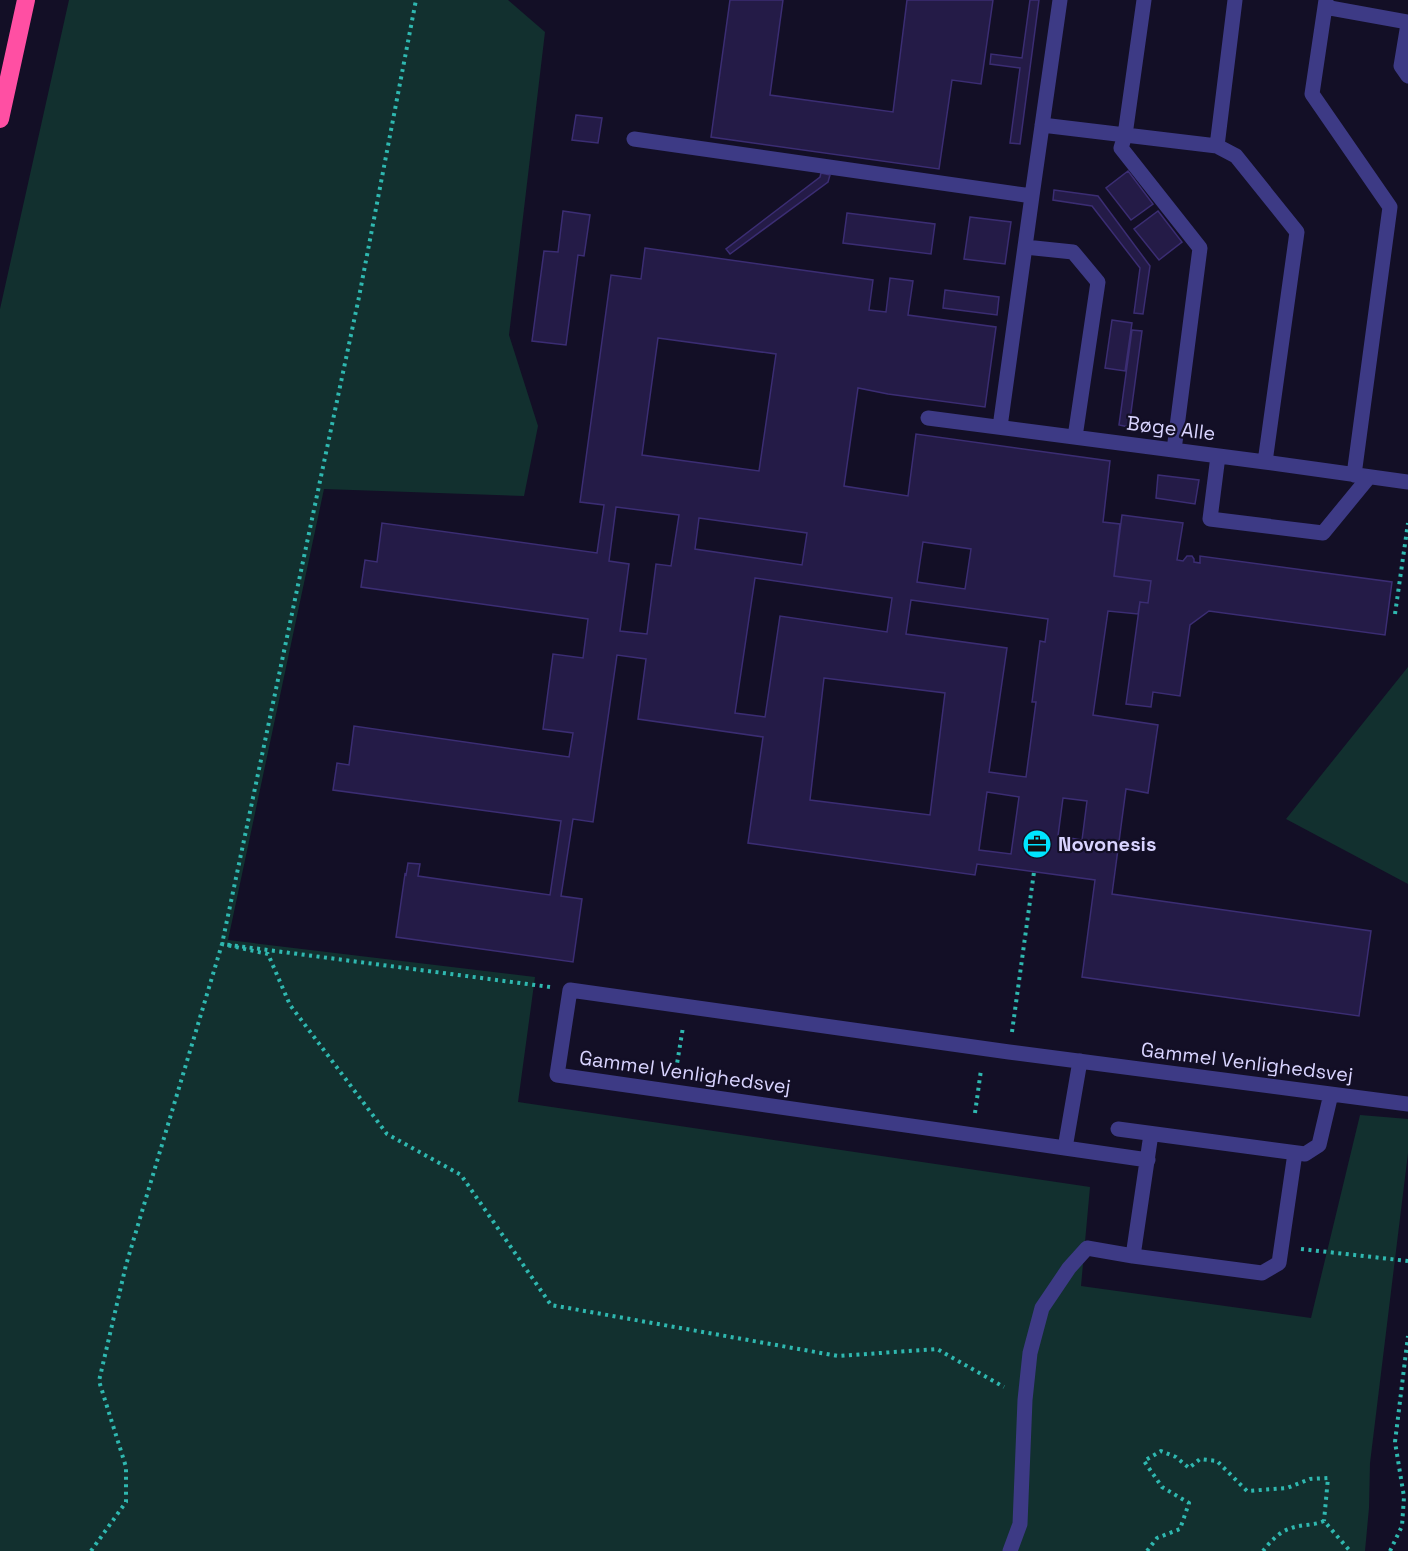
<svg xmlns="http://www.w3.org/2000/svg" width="1408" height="1551" viewBox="0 0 1408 1551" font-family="'Space Grotesk',sans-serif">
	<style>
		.green { fill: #12302f }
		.building { fill: #241b47; stroke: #3b2d73; stroke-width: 1.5; fill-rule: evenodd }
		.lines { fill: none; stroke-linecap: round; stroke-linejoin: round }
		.path { stroke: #2fb8b0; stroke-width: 4; stroke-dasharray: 3 4.5; stroke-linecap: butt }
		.minor { stroke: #3d3a85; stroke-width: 15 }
		.highway { stroke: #ff4fa3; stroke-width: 18 }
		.labels { text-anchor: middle; stroke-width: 4.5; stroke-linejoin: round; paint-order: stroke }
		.street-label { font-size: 20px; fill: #d9d4ff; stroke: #130f26 }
		.poi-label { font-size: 20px; font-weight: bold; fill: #d9d4ff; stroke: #130f26; text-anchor: start }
	</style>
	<rect width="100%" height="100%" fill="#130f26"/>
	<path class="green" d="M 69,0 L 508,0 L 545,32 L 509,335 L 538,426 L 524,496 L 324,489 L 228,940 L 535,977 L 518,1102 L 1090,1187 L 1081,1286 L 1311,1318 L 1360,1115 L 1408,1119 L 1408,1153 L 1370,1463 L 1369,1508 L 1365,1551 L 0,1551 L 0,309 Z
		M 1408,667 L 1408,884 L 1286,819 Z"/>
	<path class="building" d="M 730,0 L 783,0 L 770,95 L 893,112 L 907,0 L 993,0 L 981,84 L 952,80 L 939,169 L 711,137 Z
		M 1030,0 L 1039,0 L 1020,144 L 1010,143 L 1020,68 L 990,64 L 991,54 L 1022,58 Z
		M 576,115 L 602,118 L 598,143 L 572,140 Z
		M 1128,171 L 1153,204 L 1131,220 L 1106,188 Z
		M 821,173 L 830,175 L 828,182 L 730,254 L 726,249 L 820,177 Z
		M 1054,190 L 1098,196 L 1150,266 L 1143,314 L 1134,313 L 1140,268 L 1092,206 L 1053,200 Z
		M 563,211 L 590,215 L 584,256 L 578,255 L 566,345 L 532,341 L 544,251 L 558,252 Z
		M 1158,211 L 1182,242 L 1159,260 L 1134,229 Z
		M 847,213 L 935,224 L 931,254 L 843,243 Z
		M 970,217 L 1011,222 L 1005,264 L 964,259 Z
		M 645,248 L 873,280 L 869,310 L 886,312 L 890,278 L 913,281 L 908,315 L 996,327 L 985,407 L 888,394 L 858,388 L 844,486 L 908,496 L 916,434 L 1110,461 L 1103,522 L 1120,524 L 1114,576 L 1151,581 L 1148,603 L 1140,602 L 1138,614 L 1108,611 L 1093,715 L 1158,725 L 1148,793 L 1126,789 L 1112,894 L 1371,931 L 1359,1016 L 1082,977 L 1095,880 L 977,864 L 975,875 L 748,843 L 763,737 L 638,719 L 646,659 L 617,655 L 593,822 L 573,819 L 561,896 L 582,899 L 573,962 L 396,937 L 405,874 L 406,875 L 408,863 L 420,864 L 418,876 L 550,895 L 561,821 L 333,790 L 337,763 L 349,765 L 354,726 L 569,757 L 573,733 L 543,729 L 553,654 L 583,658 L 588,619 L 361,587 L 365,560 L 377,562 L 382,523 L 597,553 L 604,505 L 580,502 L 611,275 L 641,279 ZM 658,338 L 776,354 L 759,471 L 642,455 ZM 616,507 L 679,515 L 671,566 L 656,564 L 647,634 L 620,631 L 629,564 L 609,561 ZM 699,518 L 807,533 L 802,565 L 695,549 ZM 923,542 L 971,549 L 965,589 L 917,582 ZM 755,578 L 892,598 L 887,632 L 780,616 L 765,717 L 735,713 ZM 911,600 L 1048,619 L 1045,642 L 1040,641 L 1032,702 L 1036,702 L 1026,777 L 989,772 L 1007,648 L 906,634 ZM 824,678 L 945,693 L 930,815 L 810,800 ZM 987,792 L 1019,797 L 1011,854 L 979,850 ZM 1063,798 L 1087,801 L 1082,840 L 1058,836 Z
		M 945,290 L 999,297 L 997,315 L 943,308 Z
		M 1112,320 L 1132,323 L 1125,371 L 1105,368 Z
		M 1132,330 L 1142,331 L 1129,427 L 1119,425 Z
		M 1158,475 L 1199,480 L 1195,504 L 1156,498 Z
		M 1122,515 L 1183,523 L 1177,560 L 1183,561 L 1187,556 L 1192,556 L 1194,559 L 1194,562 L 1200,563 L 1200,556 L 1392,582 L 1385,635 L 1209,611 L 1190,625 L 1180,696 L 1153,692 L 1151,707 L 1126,704 L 1140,602 L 1148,603 L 1151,581 L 1114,576 Z"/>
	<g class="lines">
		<path class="path" d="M 1395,614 L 1408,523
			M 550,987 L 222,944 L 268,954 L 290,1005 L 387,1134 L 461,1175 L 551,1305 L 838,1356 L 937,1349 L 1004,1387
			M 1012,1032 L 1034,872
			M 676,1070 L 683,1027
			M 975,1113 L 981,1070
			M 1301,1249 L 1408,1261
			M 91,1551 L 126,1502 L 126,1467 L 99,1381 L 126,1265 L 222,944 L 359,297 L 416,0
			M 1147,1551 L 1157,1538 L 1180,1529 L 1189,1503 L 1162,1487 L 1144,1461 L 1161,1451 L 1176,1457 L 1189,1468 L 1200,1459 L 1217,1461 L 1247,1491 L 1287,1488 L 1310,1479 L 1328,1478 L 1324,1521
			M 1263,1551 C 1269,1543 1279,1532 1289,1529 C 1300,1524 1313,1526 1324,1521 L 1350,1551
			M 1390,1551 L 1402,1526 L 1404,1497 L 1395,1442 L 1408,1336"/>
		<path class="minor" d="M 1144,0 L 1125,135 L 1121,148 L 1200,248 L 1174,450
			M 1235,0 L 1217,146 L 1236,156 L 1297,232 L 1265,462
			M 1326,0 L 1312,94 L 1390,207 L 1354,475
			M 1325,7 L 1408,22
			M 1408,24 L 1401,66 L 1408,76
			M 1042,125 L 1217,146
			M 634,139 L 1032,196 L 1060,0
			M 1025,247 L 1073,252 L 1098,282 L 1075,437
			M 928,418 L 1265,462 L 1408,482
			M 1000,427 L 1032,196
			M 1218,456 L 1210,519 L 1323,533 L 1369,477
			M 1080,1061 L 1065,1148 L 557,1075 L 570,990 L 1009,1052 L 1408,1104
			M 1118,1129 L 1305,1154 L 1319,1145 L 1331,1094
			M 1151,1134 L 1133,1256 L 1262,1273 L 1279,1263 L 1295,1153
			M 1065,1148 L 1148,1160
			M 1010,1551 L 1020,1524 L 1025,1400 L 1030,1353 L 1042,1308 L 1069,1268 L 1087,1248 L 1133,1256"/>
		<path class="highway" d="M 0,119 L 26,0"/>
	</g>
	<defs>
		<g id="office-disc" transform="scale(1.5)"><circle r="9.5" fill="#00e5ff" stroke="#130f26"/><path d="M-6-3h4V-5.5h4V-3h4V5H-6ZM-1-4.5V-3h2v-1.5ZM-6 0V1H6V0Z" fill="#111"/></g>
	</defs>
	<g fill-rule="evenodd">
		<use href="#office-disc" x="1037" y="844"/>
	</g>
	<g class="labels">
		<g class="street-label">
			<text transform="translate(1171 428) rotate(7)" y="7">Bøge Alle</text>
			<text transform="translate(1247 1062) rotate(7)" y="7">Gammel Venlighedsvej</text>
			<text transform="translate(685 1072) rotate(8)" y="7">Gammel Venlighedsvej</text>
		</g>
		<g class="poi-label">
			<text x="1058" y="851">Novonesis</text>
		</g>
	</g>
</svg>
